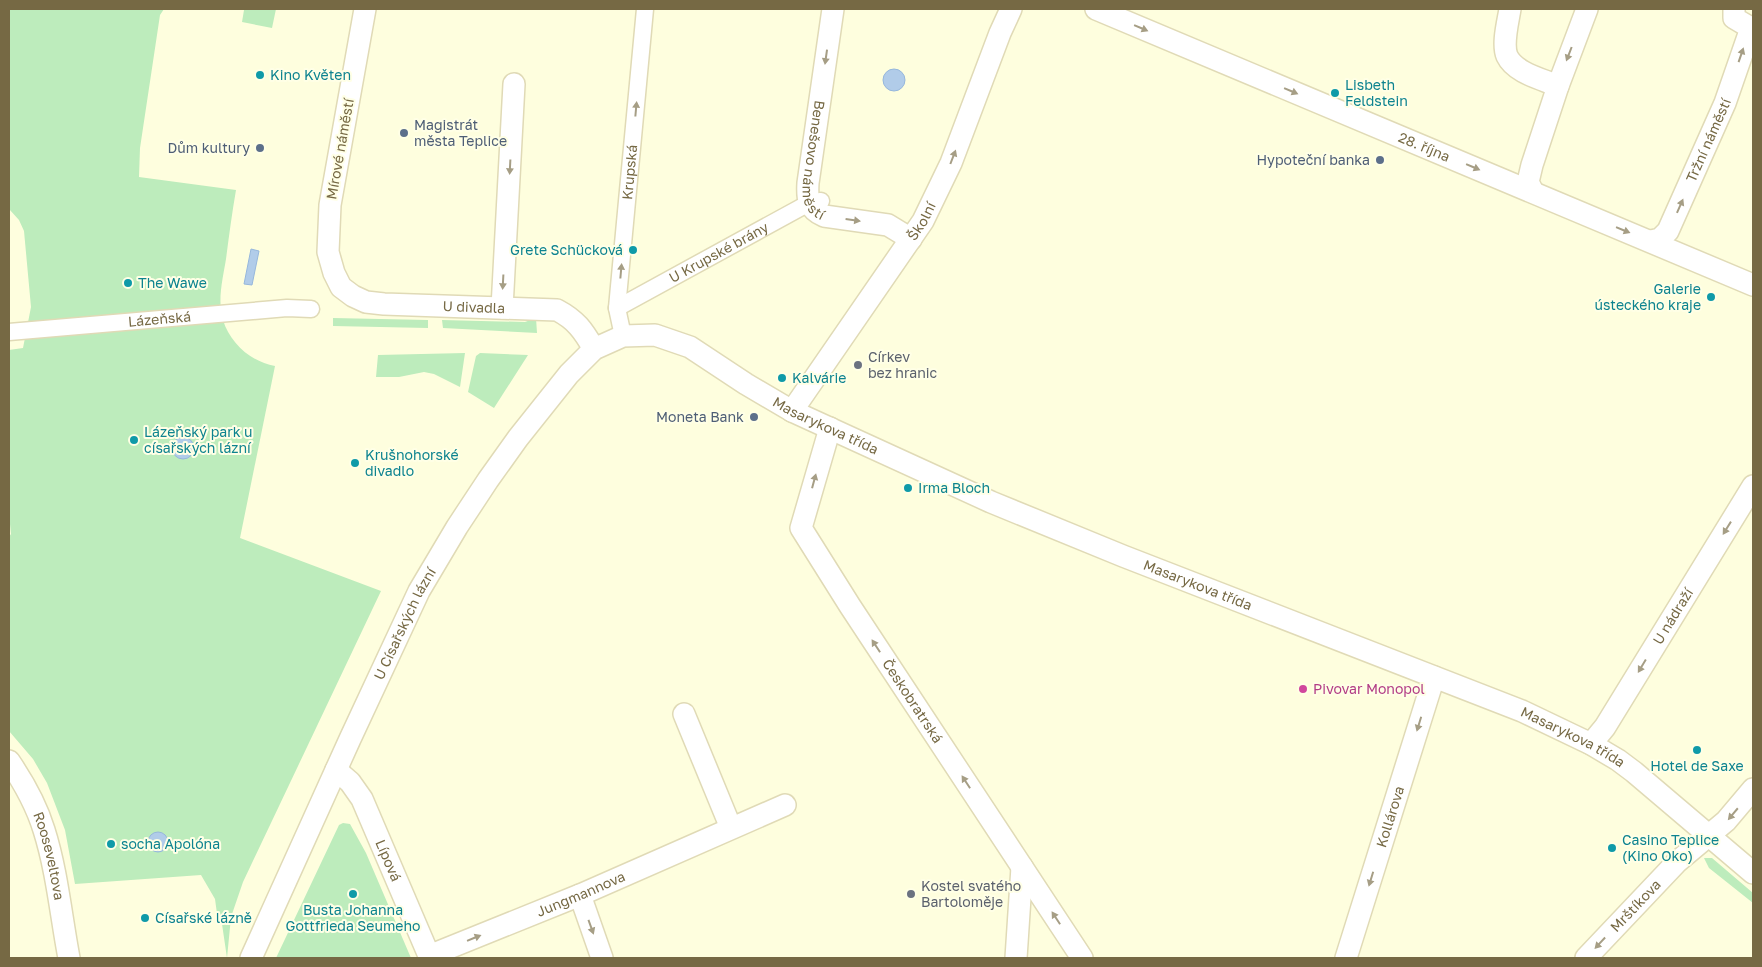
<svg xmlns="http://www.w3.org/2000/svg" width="1762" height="967" viewBox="0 0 1762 967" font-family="'Golos Text',sans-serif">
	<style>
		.green { fill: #bdecbc }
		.water { fill: #b1cce9; stroke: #96b7dc }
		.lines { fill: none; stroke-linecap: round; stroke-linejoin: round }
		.pedestrian-casing { stroke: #e0dab6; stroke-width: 19 }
		.minor-casing { stroke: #e0dab6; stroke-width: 24 }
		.pedestrian { stroke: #fff; stroke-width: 16 }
		.minor { stroke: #fff; stroke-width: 21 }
		.oneway { fill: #a69e85 }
		.culture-dot { fill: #0f9aa8; stroke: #ffffe6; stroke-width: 2 }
		.service-dot { fill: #5c6f8a; stroke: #ffffe6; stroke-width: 2 }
		.worship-dot { fill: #6b7280; stroke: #ffffe6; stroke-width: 2 }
		.hotel-dot { fill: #d1479c; stroke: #ffffe6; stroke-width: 2 }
		.labels { text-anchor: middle; stroke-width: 4; stroke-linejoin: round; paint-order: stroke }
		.culture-label { font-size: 14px; fill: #0d838f; stroke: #ffffe6; text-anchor: start }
		.service-label { font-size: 14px; fill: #4e5e75; stroke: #ffffe6; text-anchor: end }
		.street-label { font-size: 14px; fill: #766944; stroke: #ffffe6 }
		.worship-label { font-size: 14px; fill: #5b616d; stroke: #ffffe6; text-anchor: start }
		.hotel-label { font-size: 14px; fill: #b23c85; stroke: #ffffe6; text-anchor: start }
	</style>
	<rect width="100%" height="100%" fill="#fefede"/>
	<path class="green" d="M 9,9 L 164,9 L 160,15 L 140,148 L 139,177 L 236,190 C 232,213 229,236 226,259 C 223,278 217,300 223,320 C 230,343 251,362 275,366 L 240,538 L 381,591 L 243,882 L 231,917 L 227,958 L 222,924 L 218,921 L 215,899 L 201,875 L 75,884 L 65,830 L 47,783 L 33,759 L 9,731 L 9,537 L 11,534 L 9,514 L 9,350 L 23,348 L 31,307 L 24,231 L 19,220 L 9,209 Z
		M 236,9 L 276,9 L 272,28 L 242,22 L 244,10 Z
		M 333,318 L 428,320 L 428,328 L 333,326 Z
		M 536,318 L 537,333 L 443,328 L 442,320 L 525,322 Z
		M 465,353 L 460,387 L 434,374 L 424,372 L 399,377 L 376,377 L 378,355 Z
		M 480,353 L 528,355 L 494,408 L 468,392 L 476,356 Z
		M 343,823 L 350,824 L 366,853 L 411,958 L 276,958 L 339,825 Z
		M 1704,858 L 1712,858 L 1753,893 L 1753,903 L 1709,868 Z"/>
	<path class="water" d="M883 80a11 11 0 1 1 22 0a11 11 0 1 1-22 0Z
		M 251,249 L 259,251 L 252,285 L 244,284 Z
		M172 448a11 11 0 1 1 22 0a11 11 0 1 1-22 0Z
		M148 842a10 10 0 1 1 20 0a10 10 0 1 1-20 0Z"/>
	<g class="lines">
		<g class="pedestrian-casing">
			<g id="pedestrian">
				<path id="s1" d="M 617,308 L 809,203 L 821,201"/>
				<path id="s2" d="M 9,332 L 287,308 L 311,309"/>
				<path id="s3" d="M 623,336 L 617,308 L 645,9"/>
			</g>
		</g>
		<g class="minor-casing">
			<g id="minor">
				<path id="s4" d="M 365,9 L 330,205 L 328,252 L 334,273 L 341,287 L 353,296 L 366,302 L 384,304 L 557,310 C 576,320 583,330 594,349"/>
				<path id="s5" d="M 833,9 L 808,183 C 807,199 808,209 824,216 L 888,225 L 911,239"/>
				<path id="s6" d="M 1096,9 L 1753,285"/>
				<path d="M 1510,9 C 1508,22 1502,44 1507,56 C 1515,73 1542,79 1558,86"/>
				<path d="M 1533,192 L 1528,182 L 1532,165 L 1558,86 L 1587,9"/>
				<path id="s7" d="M 1651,241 L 1660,239 L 1668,231 L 1725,103 L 1751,28 L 1734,18 L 1734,9"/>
				<path d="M 502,308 L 514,84"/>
				<path id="s8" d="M 792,411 L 923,221 L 951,163 L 1000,33 L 1011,9"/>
				<path id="s9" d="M 830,428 L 801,528 L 850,606 L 1082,958"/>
				<path d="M 684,714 L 731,828"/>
				<path id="s10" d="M 1591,744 L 1605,727 L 1753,486"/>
				<path id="s11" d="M 9,761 C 22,780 37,807 44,830 C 57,871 61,916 69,958"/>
				<path id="s12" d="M 336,770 L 350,782 L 362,799 L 430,958"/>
				<path d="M 580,895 L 602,958"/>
				<path id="s13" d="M 429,956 L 580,895 L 785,805"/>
				<path id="s14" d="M 251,958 L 350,739 L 419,591 L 457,527 L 488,480 L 518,438 L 569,374 L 594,349 L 623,336 L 655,335 L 690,347 L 746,384 L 792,411 L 991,502 L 1123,556 L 1522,711 L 1591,744 L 1618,760 L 1634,772 L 1753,873"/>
				<path d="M 1016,958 L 1022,867"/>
				<path id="s15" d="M 1346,958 L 1434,677"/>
				<path id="s16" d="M 1586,958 L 1677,862 L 1726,821 L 1753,789"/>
			</g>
		</g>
		<use href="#pedestrian" class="pedestrian"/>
		<use href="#minor" class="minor"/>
	</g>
	<defs><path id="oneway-solid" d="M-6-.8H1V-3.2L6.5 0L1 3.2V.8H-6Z" transform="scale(1.25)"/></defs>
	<g class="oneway">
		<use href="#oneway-solid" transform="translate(1141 28) rotate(23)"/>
		<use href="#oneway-solid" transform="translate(1569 54) rotate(111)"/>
		<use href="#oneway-solid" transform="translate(1741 55) rotate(-71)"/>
		<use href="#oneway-solid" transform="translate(826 57) rotate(98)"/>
		<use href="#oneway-solid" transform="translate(1291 91) rotate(23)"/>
		<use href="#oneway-solid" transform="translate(636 109) rotate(-85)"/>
		<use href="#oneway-solid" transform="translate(953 157) rotate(-69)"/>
		<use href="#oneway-solid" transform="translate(510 167) rotate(93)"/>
		<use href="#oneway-solid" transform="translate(1473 167) rotate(23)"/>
		<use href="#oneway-solid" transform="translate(1680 206) rotate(-66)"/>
		<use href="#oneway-solid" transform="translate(853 220) rotate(8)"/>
		<use href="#oneway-solid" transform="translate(1623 230) rotate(22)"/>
		<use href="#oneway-solid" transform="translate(621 271) rotate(-85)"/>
		<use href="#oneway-solid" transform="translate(503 282) rotate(93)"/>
		<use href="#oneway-solid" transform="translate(814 481) rotate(-75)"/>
		<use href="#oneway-solid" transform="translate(1727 528) rotate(122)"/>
		<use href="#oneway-solid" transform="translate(876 646) rotate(-123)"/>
		<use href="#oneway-solid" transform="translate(1642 666) rotate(121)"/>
		<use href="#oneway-solid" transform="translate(1419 724) rotate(107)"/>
		<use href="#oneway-solid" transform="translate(966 782) rotate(-123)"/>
		<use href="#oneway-solid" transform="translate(1733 814) rotate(130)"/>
		<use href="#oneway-solid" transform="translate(1371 879) rotate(107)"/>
		<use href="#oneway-solid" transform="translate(1056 918) rotate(-123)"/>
		<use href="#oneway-solid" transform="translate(591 927) rotate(70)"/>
		<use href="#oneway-solid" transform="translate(474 938) rotate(-22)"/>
		<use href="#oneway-solid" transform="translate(1600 943) rotate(133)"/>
	</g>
	<g class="culture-dot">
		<circle cx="260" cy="75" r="5"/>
		<circle cx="1335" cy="93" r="5"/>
		<circle cx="633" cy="250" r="5"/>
		<circle cx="128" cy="283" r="5"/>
		<circle cx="1711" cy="297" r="5"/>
		<circle cx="782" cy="378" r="5"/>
		<circle cx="134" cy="440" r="5"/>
		<circle cx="355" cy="463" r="5"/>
		<circle cx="908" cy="488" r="5"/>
		<circle cx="1697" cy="750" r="5"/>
		<circle cx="111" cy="844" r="5"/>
		<circle cx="1612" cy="848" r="5"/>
		<circle cx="353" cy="894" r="5"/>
		<circle cx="145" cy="918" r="5"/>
	</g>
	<g class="service-dot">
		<circle cx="404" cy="133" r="5"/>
		<circle cx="260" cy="148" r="5"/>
		<circle cx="1380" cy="160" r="5"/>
		<circle cx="754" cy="417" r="5"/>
	</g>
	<g class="worship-dot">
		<circle cx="858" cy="365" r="5"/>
		<circle cx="911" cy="894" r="5"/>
	</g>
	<circle class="hotel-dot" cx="1303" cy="689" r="5"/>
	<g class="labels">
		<g class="culture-label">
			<text x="270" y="80">Kino Květen</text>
			<text x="1345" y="90">Lisbeth<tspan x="1345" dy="16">Feldstein</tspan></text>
			<text x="623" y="255" text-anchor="end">Grete Schücková</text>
			<text x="138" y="288">The Wawe</text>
			<text x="1701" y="294" text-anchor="end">Galerie<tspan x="1701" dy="16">ústeckého kraje</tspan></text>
			<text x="792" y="383">Kalvárie</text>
			<text x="144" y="437">Lázeňský park u<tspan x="144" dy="16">císařských lázní</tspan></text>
			<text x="365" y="460">Krušnohorské<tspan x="365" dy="16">divadlo</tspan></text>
			<text x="918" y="493">Irma Bloch</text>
			<text x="1697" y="771" text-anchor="middle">Hotel de Saxe</text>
			<text x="1622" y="845">Casino Teplice<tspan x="1622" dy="16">(Kino Oko)</tspan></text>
			<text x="121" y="849">socha Apolóna</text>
			<text x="353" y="915" text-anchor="middle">Busta Johanna<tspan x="353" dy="16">Gottfrieda Seumeho</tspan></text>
			<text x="155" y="923">Císařské lázně</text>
		</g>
		<g class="service-label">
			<text x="414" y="130" text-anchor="start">Magistrát<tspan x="414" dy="16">města Teplice</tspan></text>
			<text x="250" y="153">Dům kultury</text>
			<text x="1370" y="165">Hypoteční banka</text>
			<text x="744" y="422">Moneta Bank</text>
		</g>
		<g class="street-label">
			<text dy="5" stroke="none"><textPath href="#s7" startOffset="120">Tržní náměstí</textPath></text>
			<text dy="5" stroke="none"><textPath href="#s6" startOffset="356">28. října</textPath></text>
			<text transform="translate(340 149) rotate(-80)" y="5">Mírové náměstí</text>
			<text dy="5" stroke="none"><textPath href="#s5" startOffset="154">Benešovo náměstí</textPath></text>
			<text dy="5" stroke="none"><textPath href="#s3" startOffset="165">Krupská</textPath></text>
			<text dy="5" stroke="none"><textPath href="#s8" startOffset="230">Školní</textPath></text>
			<text dy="5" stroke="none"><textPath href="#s1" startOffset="116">U Krupské brány</textPath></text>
			<text dy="5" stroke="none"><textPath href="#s4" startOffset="421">U divadla</textPath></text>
			<text dy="5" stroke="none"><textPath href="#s2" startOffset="151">Lázeňská</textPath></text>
			<text dy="5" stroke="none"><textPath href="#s14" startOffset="961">Masarykova třída</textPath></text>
			<text dy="5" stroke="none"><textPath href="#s14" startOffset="1366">Masarykova třída</textPath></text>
			<text dy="5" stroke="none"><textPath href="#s10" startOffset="152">U nádraží</textPath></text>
			<text dy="5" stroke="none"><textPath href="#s14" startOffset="368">U Císařských lázní</textPath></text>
			<text dy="5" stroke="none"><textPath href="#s9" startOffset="310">Českobratrská</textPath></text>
			<text dy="5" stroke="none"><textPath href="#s14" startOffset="1771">Masarykova třída</textPath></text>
			<text dy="5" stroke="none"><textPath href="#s15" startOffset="148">Kollárova</textPath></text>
			<text dy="5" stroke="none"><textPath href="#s11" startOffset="104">Rooseveltova</textPath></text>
			<text dy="5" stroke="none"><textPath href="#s12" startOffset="106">Lípová</textPath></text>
			<text dy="5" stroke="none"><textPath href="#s13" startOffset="164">Jungmannova</textPath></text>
			<text dy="5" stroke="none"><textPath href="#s16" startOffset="72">Mrštíkova</textPath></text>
		</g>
		<g class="worship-label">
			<text x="868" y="362">Církev<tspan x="868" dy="16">bez hranic</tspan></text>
			<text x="921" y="891">Kostel svatého<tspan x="921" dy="16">Bartoloměje</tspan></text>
		</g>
		<g class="hotel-label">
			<text x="1313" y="694">Pivovar Monopol</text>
		</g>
	</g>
	<rect width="1762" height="967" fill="none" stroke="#766944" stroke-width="20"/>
</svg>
